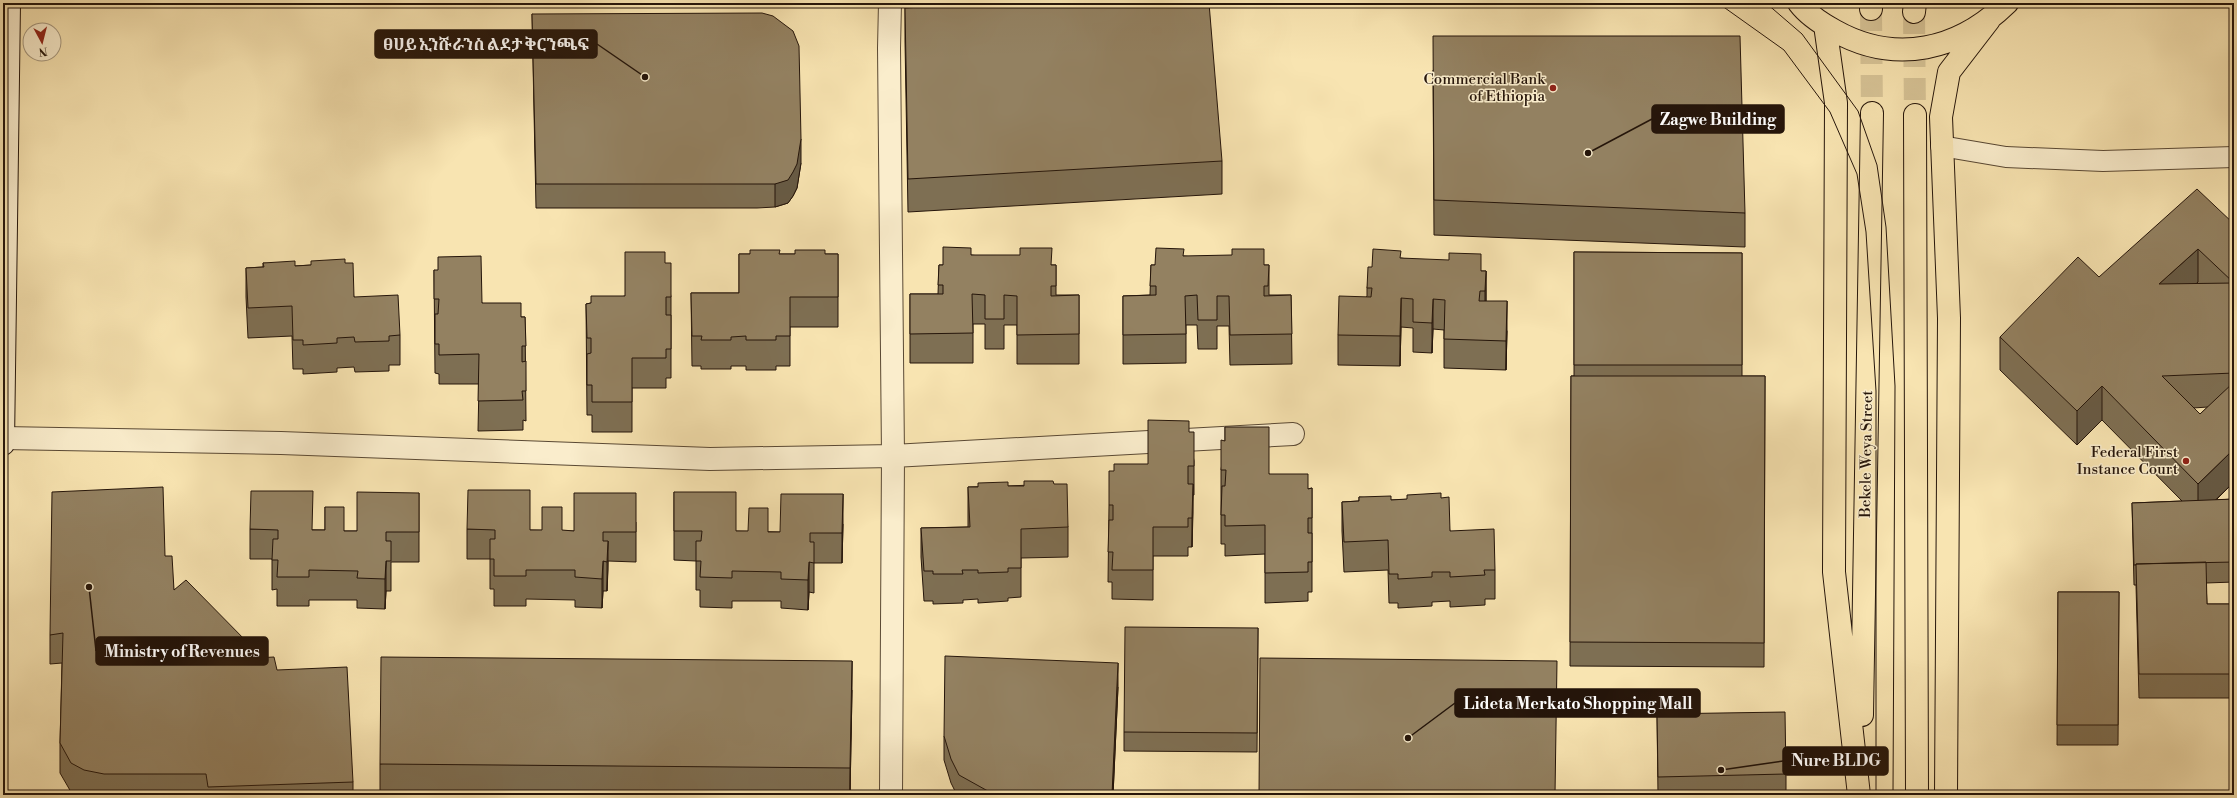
<svg xmlns="http://www.w3.org/2000/svg" width="2237" height="798" viewBox="0 0 2237 798" font-family="'Libre Bodoni','Noto Serif Ethiopic',serif">
	<style>
		.lines { fill: none; stroke-linecap: round; stroke-linejoin: round }
		.primary-tunnel { stroke: #d8c598; stroke-width: 22; stroke-dasharray: 22 11; stroke-linecap: butt }
		.service-casing { stroke: #5a4934; stroke-width: 22 }
		.minor-casing { stroke: #5a4934; stroke-width: 24 }
		.secondary-casing { stroke: #25150a; stroke-width: 24 }
		.primary-casing { stroke: #25150a; stroke-width: 24 }
		.service { stroke: #faedcc; stroke-width: 20 }
		.minor { stroke: #faedcc; stroke-width: 22 }
		.secondary { stroke: #faedcc; stroke-width: 22 }
		.primary { stroke: #f8e4b1; stroke-width: 22 }
		.tram { stroke: #25150a; stroke-width: 1 }
		.wall { fill: #7e6f53; stroke: #25150a; fill-rule: evenodd }
		.shaded-wall { fill: #675a44; stroke: #25150a }
		.building { fill: #938161; stroke: #25150a }
		.poi-dot { fill: #8f2418; stroke: #faedcc; stroke-width: 1.5 }
		.labels { text-anchor: middle; stroke-width: 3; stroke-linejoin: round; paint-order: stroke }
		.poi-label { font-size: 15px; fill: #25150a; stroke: #faedcc; text-anchor: end }
		.street-label { font-size: 15px; fill: #25150a; stroke: #faedcc }
		.leader { fill: none; stroke: #25150a; stroke-width: 1.5 }
		.callout-dot { fill: #25150a; stroke: #faedcc; stroke-width: 1.5 }
		.callout { fill: #25150a; stroke: #25150a; stroke-width: 1.5 }
		.callout-label { font-size: 16px; text-anchor: middle; font-weight: bold; fill: #fff }
	</style>
	<rect width="100%" height="100%" fill="#f8e4b1"/>
	<filter id="stains"><feTurbulence type="fractalNoise" baseFrequency=".005" numOctaves="4"/><feColorMatrix values="0 0 0 0 .2 0 0 0 0 .09 0 0 0 0 .02 0 0 0 .5 -.17"/></filter>
	<radialGradient id="worn" r=".72"><stop offset=".6" stop-color="#630" stop-opacity="0"/><stop offset="1" stop-color="#630" stop-opacity=".3"/></radialGradient>
	<g class="lines">
		<path class="primary-tunnel" d="M 1871,9 L 1872,113
			M 1914,12 L 1915,115"/>
		<g class="service-casing">
			<path id="service" d="M 1941,146 L 2006,157 L 2103,161 L 2234,157"/>
		</g>
		<g class="minor-casing">
			<path id="minor" d="M 890,3 L 889,48 L 893,456 L 891,795
				M 3,438 L 281,443 L 710,459 L 893,456 L 1293,434"/>
		</g>
		<g class="secondary-casing">
			<path id="secondary" d="M 3,444 L 9,3"/>
		</g>
		<g class="primary-casing">
			<path id="primary" d="M 1799,3 C 1808,15 1822,24 1835,31 C 1896,65 1959,50 2007,3
				M 1871,9 L 1871,3
				M 1914,12 L 1915,3
				M 1825,25 L 1836,103 L 1834,572 L 1859,795
				M 1915,115 L 1917,795
				M 1862,715 L 1872,113
				M 1946,795 L 1949,318 L 1941,117 L 1949,72 L 1989,20"/>
		</g>
		<use href="#service" class="service"/>
		<use href="#minor" class="minor"/>
		<use href="#secondary" class="secondary"/>
		<use href="#primary" class="primary"/>
		<path class="tram" d="M 1718,3 L 1784,50 L 1830,112 L 1857,174 L 1866,232 L 1876,391 L 1876,795
			M 1766,3 L 1802,34 L 1858,111 L 1877,165 L 1886,227 L 1895,386 L 1893,795"/>
	</g>
	<path class="wall" d="M 905,8 L 1222,161 L 1222,194 L 908,212 L 905,41 Z
		M 532,14 L 801,163 L 797,188 L 793,196 L 788,203 L 775,207 L 757,208 L 536,208 Z
		M 1433,70 L 1745,213 L 1745,247 L 1434,235 Z
		M 2234,224 L 2234,482 L 2216,500 L 2234,499 L 2234,582 L 2206,583 L 2207,604 L 2234,604 L 2234,698 L 2139,698 L 2136,585 L 2134,585 L 2132,503 L 2182,501 L 2102,420 L 2077,445 L 2000,370 L 2000,337 L 2099,277 ZM 2208,407 L 2200,414 L 2193,408 Z
		M 1574,252 L 1742,253 L 1742,376 L 1765,376 L 1764,667 L 1570,666 L 1571,376 L 1574,376 Z
		M 739,254 L 838,254 L 838,327 L 790,327 L 790,366 L 776,366 L 776,370 L 746,370 L 746,366 L 731,366 L 731,369 L 701,369 L 701,366 L 692,366 L 691,293 L 739,293 Z
		M 971,255 L 1052,265 L 1056,265 L 1056,295 L 1079,295 L 1079,364 L 1017,364 L 1017,325 L 1004,325 L 1004,349 L 985,349 L 985,324 L 973,324 L 973,363 L 910,363 L 910,294 L 938,294 L 939,265 L 943,265 Z
		M 1184,256 L 1264,265 L 1269,265 L 1269,295 L 1291,295 L 1292,364 L 1230,365 L 1229,326 L 1217,326 L 1217,349 L 1198,349 L 1197,325 L 1186,325 L 1186,363 L 1123,364 L 1123,296 L 1150,295 L 1151,265 L 1155,265 Z
		M 1401,258 L 1481,271 L 1486,271 L 1486,301 L 1507,331 L 1506,370 L 1444,368 L 1444,330 L 1433,329 L 1432,353 L 1413,352 L 1413,328 L 1401,327 L 1400,366 L 1338,365 L 1338,335 L 1367,296 L 1367,288 L 1372,267 Z
		M 263,263 L 295,266 L 345,263 L 354,297 L 400,335 L 400,365 L 389,365 L 389,371 L 355,372 L 354,367 L 337,368 L 337,372 L 303,374 L 303,369 L 293,369 L 292,336 L 248,338 L 246,297 L 246,268 L 263,267 Z
		M 665,263 L 671,297 L 671,378 L 666,378 L 666,388 L 632,388 L 632,432 L 592,432 L 592,415 L 587,415 L 586,304 L 625,296 Z
		M 434,270 L 482,303 L 521,317 L 525,317 L 526,421 L 523,420 L 523,430 L 478,431 L 479,384 L 439,384 L 439,374 L 435,373 Z
		M 1225,427 L 1269,474 L 1308,489 L 1312,488 L 1312,592 L 1308,592 L 1308,601 L 1265,603 L 1265,554 L 1225,556 L 1225,544 L 1221,544 L 1221,470 L 1225,440 Z
		M 1189,432 L 1194,461 L 1194,495 L 1193,495 L 1192,547 L 1188,547 L 1188,556 L 1153,556 L 1153,600 L 1112,599 L 1112,582 L 1108,582 L 1109,505 L 1148,464 Z
		M 1054,484 L 1068,527 L 1068,557 L 1021,558 L 1021,597 L 1008,598 L 1008,601 L 978,603 L 978,599 L 963,600 L 963,603 L 933,604 L 933,601 L 924,601 L 921,557 L 921,528 L 968,527 L 968,487 L 1008,486 Z
		M 674,492 L 736,531 L 780,532 L 843,524 L 842,563 L 814,563 L 814,593 L 809,592 L 808,610 L 781,608 L 781,601 L 732,601 L 732,608 L 700,607 L 700,590 L 696,590 L 696,561 L 674,560 Z
		M 419,493 L 419,562 L 391,562 L 391,591 L 386,591 L 385,609 L 357,608 L 357,600 L 309,600 L 309,606 L 277,606 L 277,589 L 272,590 L 272,559 L 250,559 L 250,529 L 325,530 L 325,507 L 344,531 L 357,531 Z
		M 1359,497 L 1391,500 L 1441,498 L 1450,531 L 1495,570 L 1495,599 L 1485,599 L 1485,605 L 1450,607 L 1450,601 L 1432,602 L 1432,606 L 1398,608 L 1398,603 L 1389,603 L 1388,570 L 1344,572 L 1342,531 L 1342,502 L 1359,501 Z
		M 636,522 L 636,562 L 608,561 L 607,591 L 603,591 L 602,608 L 575,607 L 575,600 L 526,599 L 526,606 L 494,606 L 494,589 L 490,589 L 490,559 L 467,559 L 467,529 L 530,530 L 574,531 Z
		M 165,556 L 174,590 L 250,658 L 277,670 L 353,782 L 353,795 L 76,795 L 71,792 L 60,773 L 60,743 L 62,663 L 50,664 L 50,635 Z
		M 2058,592 L 2119,592 L 2118,745 L 2057,745 Z
		M 1258,628 L 1257,752 L 1124,751 L 1124,732 Z
		M 1118,687 L 1113,795 L 957,795 L 951,783 L 944,760 L 944,736 Z
		M 852,690 L 850,795 L 515,795 L 380,794 L 380,764 Z
		M 1657,714 L 1786,774 L 1786,795 L 1658,795 Z"/>
	<path class="shaded-wall" d="M 801,139 L 801,163 L 797,188 L 793,196 L 788,203 L 775,207 L 775,184 Z
		M 2198,249 L 2198,282 L 2159,317 L 2159,284 Z
		M 1486,271 L 1486,300 L 1485,321 L 1485,291 Z
		M 1401,298 L 1401,327 L 1400,366 L 1400,336 Z
		M 1433,299 L 1433,329 L 1432,353 L 1432,323 Z
		M 1507,301 L 1507,331 L 1506,370 L 1506,341 Z
		M 2102,386 L 2102,420 L 2077,445 L 2077,411 Z
		M 2234,449 L 2234,482 L 2198,517 L 2198,484 Z
		M 1193,484 L 1193,513 L 1192,547 L 1192,518 Z
		M 843,494 L 843,524 L 842,563 L 842,533 Z
		M 608,541 L 608,570 L 607,591 L 607,562 Z
		M 386,561 L 386,591 L 385,609 L 385,579 Z
		M 603,561 L 603,591 L 602,608 L 602,579 Z
		M 809,562 L 809,592 L 808,610 L 808,580 Z
		M 250,645 L 250,675 L 239,659 Z
		M 852,661 L 852,690 L 850,795 L 850,768 Z
		M 1118,663 L 1118,687 L 1113,795 L 1112,795 Z"/>
	<path class="building" d="M 989,3 L 1209,3 L 1222,161 L 908,179 L 905,8 Z
		M 762,13 L 773,16 L 793,31 L 799,46 L 801,139 L 797,164 L 793,172 L 788,180 L 775,184 L 536,184 L 532,14 Z
		M 1433,36 L 1740,36 L 1745,213 L 1434,200 Z
		M 2197,189 L 2234,224 L 2234,283 L 2198,249 L 2159,284 L 2234,283 L 2234,373 L 2162,376 L 2200,414 L 2234,382 L 2234,449 L 2198,484 L 2102,386 L 2077,411 L 2000,337 L 2078,257 L 2099,277 Z
		M 943,247 L 971,248 L 971,255 L 1020,255 L 1020,248 L 1052,248 L 1051,265 L 1056,265 L 1056,286 L 1051,286 L 1051,296 L 1079,295 L 1079,334 L 1017,335 L 1017,296 L 1004,295 L 1004,319 L 985,319 L 985,295 L 972,294 L 973,333 L 910,334 L 910,294 L 943,294 L 943,285 L 938,285 L 939,265 L 943,265 Z
		M 1156,248 L 1184,249 L 1183,256 L 1232,255 L 1232,249 L 1264,249 L 1264,265 L 1269,265 L 1268,286 L 1264,286 L 1264,296 L 1291,295 L 1292,334 L 1230,335 L 1229,296 L 1217,296 L 1217,320 L 1198,320 L 1197,295 L 1185,296 L 1186,334 L 1123,335 L 1123,296 L 1156,295 L 1156,286 L 1150,286 L 1151,265 L 1155,265 Z
		M 1373,249 L 1401,251 L 1400,258 L 1449,260 L 1449,253 L 1481,254 L 1481,271 L 1486,271 L 1485,291 L 1480,291 L 1479,301 L 1507,301 L 1506,341 L 1444,339 L 1445,300 L 1433,299 L 1432,323 L 1413,322 L 1413,299 L 1401,298 L 1400,336 L 1338,335 L 1339,296 L 1371,297 L 1372,288 L 1367,288 L 1368,267 L 1372,267 Z
		M 750,250 L 780,250 L 779,254 L 795,254 L 795,250 L 825,250 L 825,254 L 838,254 L 838,297 L 790,297 L 790,336 L 776,336 L 776,340 L 746,340 L 746,336 L 731,337 L 731,340 L 701,340 L 702,336 L 692,336 L 691,293 L 739,293 L 739,254 L 750,254 Z
		M 625,252 L 665,252 L 665,263 L 671,263 L 671,297 L 666,297 L 666,315 L 671,315 L 671,349 L 666,349 L 666,358 L 632,358 L 632,402 L 592,402 L 592,385 L 587,385 L 587,354 L 591,353 L 591,338 L 587,338 L 586,304 L 591,303 L 591,296 L 625,296 Z
		M 1574,252 L 1742,253 L 1742,365 L 1574,365 Z
		M 481,256 L 482,303 L 521,303 L 521,317 L 525,317 L 526,346 L 522,346 L 522,362 L 526,361 L 526,391 L 522,391 L 523,400 L 478,401 L 479,354 L 439,355 L 439,344 L 435,344 L 435,314 L 438,314 L 439,299 L 434,299 L 434,270 L 438,270 L 438,257 Z
		M 345,259 L 345,263 L 353,263 L 354,297 L 398,295 L 400,335 L 389,336 L 389,341 L 355,342 L 354,337 L 337,338 L 337,343 L 303,345 L 303,340 L 293,340 L 292,306 L 248,308 L 246,268 L 264,267 L 263,263 L 295,261 L 295,266 L 311,265 L 311,261 Z
		M 1571,376 L 1765,376 L 1764,643 L 1570,642 Z
		M 1148,420 L 1189,421 L 1189,432 L 1194,432 L 1194,466 L 1188,466 L 1188,484 L 1193,484 L 1192,518 L 1188,518 L 1188,527 L 1153,527 L 1153,570 L 1112,570 L 1113,552 L 1108,552 L 1109,520 L 1113,520 L 1113,505 L 1109,505 L 1109,471 L 1114,471 L 1114,464 L 1148,464 Z
		M 1225,427 L 1269,427 L 1269,474 L 1308,474 L 1308,489 L 1312,488 L 1312,518 L 1308,518 L 1308,533 L 1312,533 L 1312,562 L 1308,562 L 1308,572 L 1265,573 L 1265,525 L 1225,526 L 1225,515 L 1221,515 L 1222,486 L 1225,486 L 1226,470 L 1221,470 L 1221,440 L 1225,441 Z
		M 1024,481 L 1053,481 L 1054,484 L 1067,484 L 1068,527 L 1021,529 L 1021,568 L 1008,568 L 1008,572 L 978,573 L 978,570 L 962,570 L 963,574 L 933,574 L 933,571 L 924,571 L 921,528 L 970,527 L 968,487 L 978,487 L 978,483 L 1008,482 L 1008,486 L 1024,486 Z
		M 163,487 L 165,556 L 172,556 L 174,590 L 186,580 L 250,645 L 239,659 L 274,657 L 277,670 L 347,667 L 353,782 L 208,787 L 206,774 L 104,774 L 84,770 L 71,763 L 60,743 L 63,633 L 50,635 L 52,492 Z
		M 468,490 L 530,490 L 530,530 L 542,530 L 542,507 L 562,507 L 562,530 L 574,531 L 574,493 L 636,493 L 636,532 L 603,532 L 603,541 L 608,541 L 607,562 L 603,561 L 602,579 L 575,577 L 575,570 L 526,570 L 526,576 L 494,576 L 494,559 L 490,559 L 490,539 L 495,539 L 495,530 L 467,529 Z
		M 251,491 L 313,491 L 312,530 L 325,530 L 325,507 L 344,507 L 344,531 L 357,531 L 357,492 L 419,493 L 419,532 L 386,532 L 386,541 L 391,541 L 391,561 L 386,561 L 385,579 L 357,578 L 358,571 L 309,570 L 309,577 L 277,577 L 278,560 L 272,560 L 273,539 L 278,539 L 278,530 L 250,529 Z
		M 674,492 L 736,492 L 736,531 L 748,531 L 749,508 L 768,508 L 768,532 L 780,532 L 781,494 L 843,494 L 842,533 L 810,533 L 810,542 L 814,542 L 814,563 L 809,562 L 808,580 L 781,579 L 781,572 L 732,571 L 732,578 L 700,577 L 701,561 L 696,561 L 696,541 L 701,541 L 702,531 L 674,531 Z
		M 1441,493 L 1441,498 L 1449,497 L 1450,531 L 1494,529 L 1495,570 L 1484,570 L 1485,575 L 1450,577 L 1450,572 L 1432,572 L 1432,577 L 1398,579 L 1398,574 L 1389,574 L 1388,540 L 1344,542 L 1342,502 L 1359,501 L 1359,497 L 1391,496 L 1391,500 L 1407,499 L 1407,495 Z
		M 2234,499 L 2234,562 L 2136,564 L 2136,565 L 2134,565 L 2132,503 Z
		M 2206,562 L 2207,604 L 2234,604 L 2234,674 L 2139,674 L 2136,564 Z
		M 2058,592 L 2119,592 L 2118,725 L 2057,725 Z
		M 1125,627 L 1258,628 L 1257,733 L 1124,732 Z
		M 945,656 L 1118,663 L 1112,795 L 995,795 L 959,775 L 951,759 L 944,736 Z
		M 381,657 L 852,661 L 850,768 L 380,764 Z
		M 1260,658 L 1557,661 L 1555,795 L 1259,795 Z
		M 1785,712 L 1786,774 L 1658,777 L 1657,714 Z"/>
	<g class="poi-dot">
		<circle cx="1553" cy="88" r="4"/>
		<circle cx="2186" cy="461" r="4"/>
	</g>
	<g class="labels">
		<g class="poi-label">
			<text x="1545" y="84">Commercial Bank<tspan x="1545" dy="17">of Ethiopia</tspan></text>
			<text x="2178" y="457">Federal First<tspan x="2178" dy="17">Instance Court</tspan></text>
		</g>
		<g class="street-label">
			<text transform="translate(1866 454) rotate(-89)" y="5">Bekele Weya Street</text>
		</g>
	</g>
	<path class="leader" d="M645 77L597 44M1588 153L1652 119M89 587L96 651M1408 738L1455 703M1721 770L1783 761"/>
	<g class="callout-dot">
		<circle cx="645" cy="77" r="4"/>
		<circle cx="1588" cy="153" r="4"/>
		<circle cx="89" cy="587" r="4"/>
		<circle cx="1408" cy="738" r="4"/>
		<circle cx="1721" cy="770" r="4"/>
	</g>
	<g class="callout">
		<rect x="375" y="30" width="222" height="28" rx="4"/>
		<rect x="1652" y="105" width="132" height="28" rx="4"/>
		<rect x="96" y="637" width="172" height="28" rx="4"/>
		<rect x="1455" y="689" width="245" height="28" rx="4"/>
		<rect x="1783" y="747" width="105" height="28" rx="4"/>
	</g>
	<g class="callout-label">
		<text x="486" y="50">ፀሀይ ኢንሹራንስ ልደታ ቅርንጫፍ</text>
		<text x="1718" y="125">Zagwe Building</text>
		<text x="182" y="657">Ministry of Revenues</text>
		<text x="1578" y="709">Lideta Merkato Shopping Mall</text>
		<text x="1836" y="766">Nure BLDG</text>
	</g>
	<rect width="2237" height="798" fill="none" stroke="#f8e4b1" stroke-width="16"/>
	<rect x="4" y="4" width="2229" height="790" fill="none" stroke="#25150a" stroke-width="2"/>
	<rect x="8" y="8" width="2221" height="782" fill="none" stroke="#25150a"/>
	<g transform="translate(42 42) rotate(173)"><circle r="19" fill="#faedcc" stroke="#a5977e"/>
	<path d="M0-3L7 15L0 10L-7 15Z" fill="#8f2418"/>
	<text y="-6" font-size="11" font-weight="bold" text-anchor="middle" fill="#25150a">N</text>
	</g>
	<rect width="100%" height="100%" filter="url(#stains)"/>
	<rect width="100%" height="100%" fill="url(#worn)"/>
</svg>
